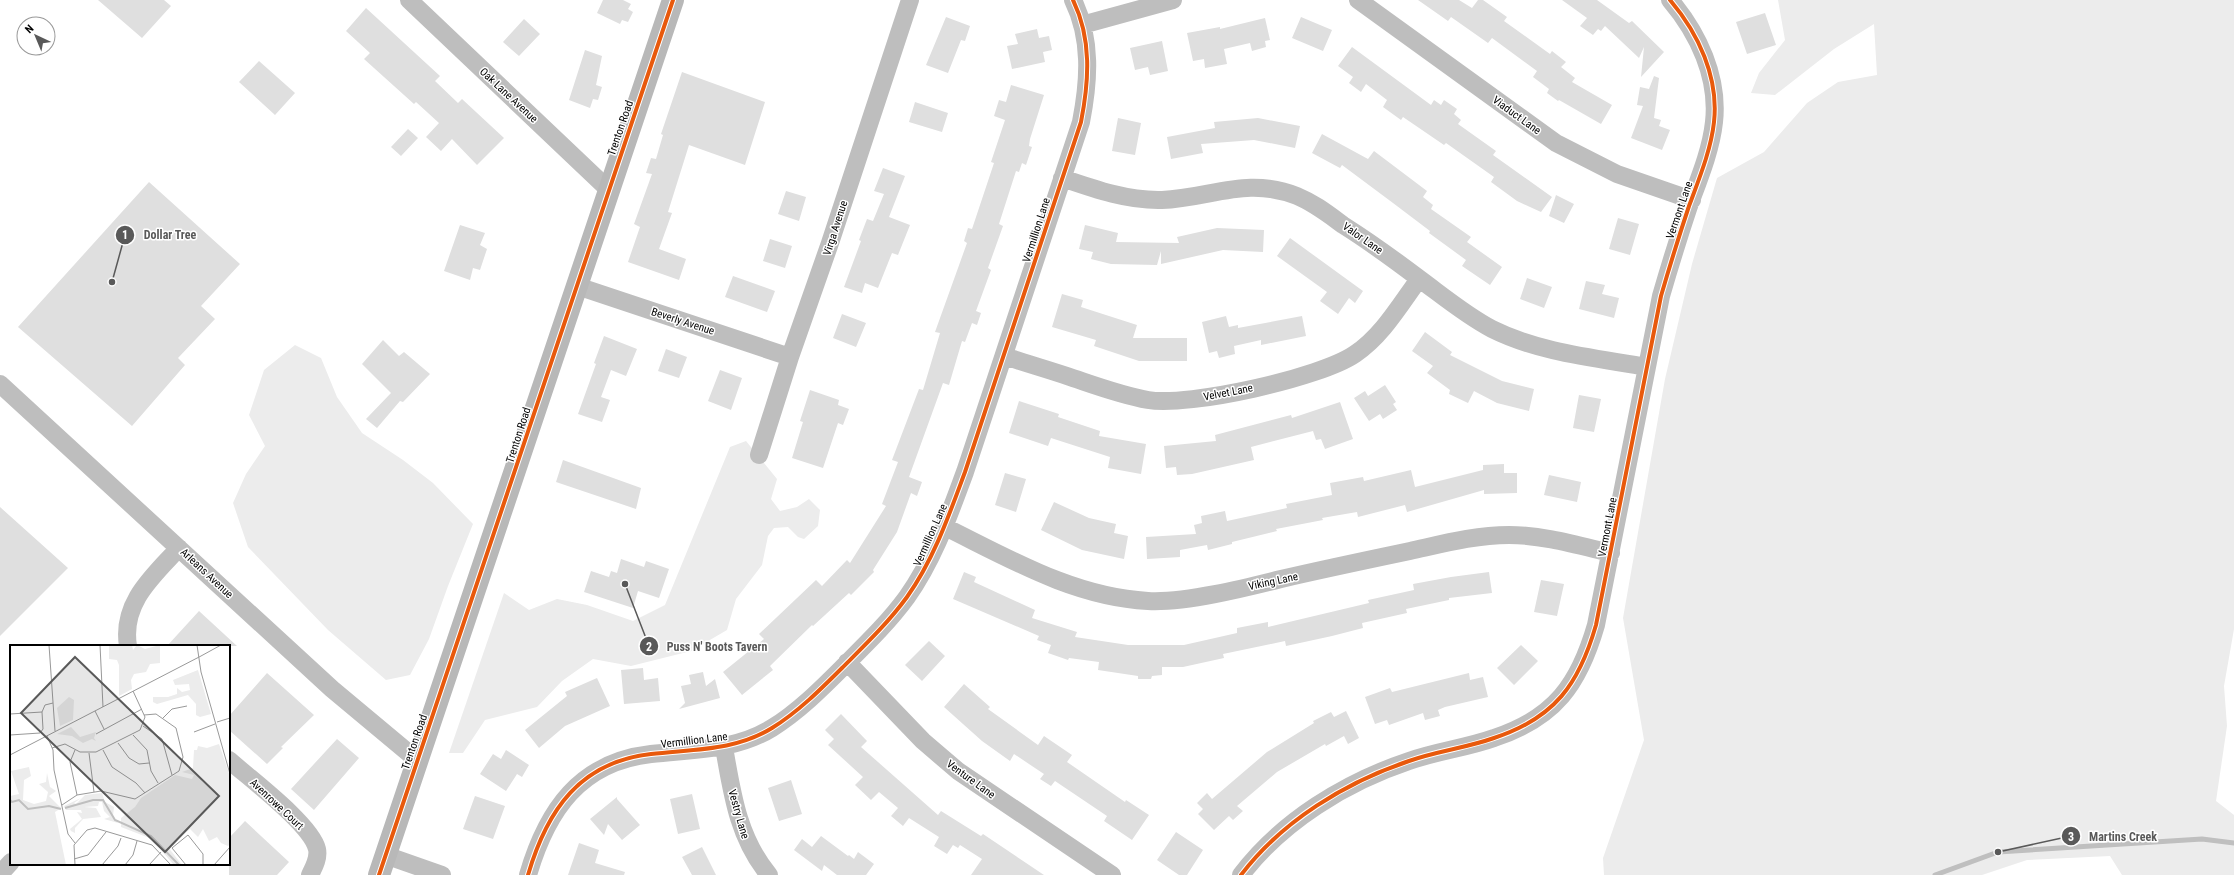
<svg xmlns="http://www.w3.org/2000/svg" width="2234" height="875" viewBox="0 0 2234 875" font-family="'Roboto Condensed',sans-serif">
	<style>
		.green { fill: #ececec }
		.lines { fill: none; stroke-linecap: round; stroke-linejoin: round }
		.stream { stroke: #bfbfbf; stroke-width: 5 }
		.building { fill: #dfdfdf }
		.street { stroke: #bebebe; stroke-width: 18 }
		.secondary { stroke: #b8b8b8; stroke-width: 22 }
		.cycleway-casing { stroke: #fff; stroke-width: 6 }
		.cycleway { stroke: #e8590c; stroke-width: 4 }
		.labels { text-anchor: middle; stroke-width: 3; stroke-linejoin: round; paint-order: stroke }
		.street-label { font-size: 11px; fill: #000; stroke: #fff }
		.inset-river { fill: none; stroke: #bfbfbf; stroke-width: 2 }
		.inset-road { fill: none; stroke: #999; stroke-width: 1 }
		.view { fill: #595959; fill-opacity: 0.15; stroke: #595959; stroke-width: 2 }
		.inset-edge { fill: none; stroke: #000; stroke-width: 2 }
		.leader { fill: none; stroke: #595959; stroke-width: 1.5 }
		.callout-dot { fill: #595959; stroke: #fff; stroke-width: 1.5 }
		.mark-label { font-size: 12px; text-anchor: middle; font-weight: bold; fill: #fff }
		.callout-label { font-size: 12px; text-anchor: middle; font-weight: bold; fill: #595959; stroke: #fff; stroke-width: 3; stroke-linejoin: round; paint-order: stroke }
	</style>
	<rect width="100%" height="100%" fill="#fff"/>
	<path class="green" d="M 1778,0 L 2234,0 L 2234,629 L 2224,686 L 2227,726 L 2216,801 L 2234,815 L 2234,875 L 2122,875 L 2110,856 L 2027,860 L 1982,875 L 1604,875 L 1603,858 L 1644,740 L 1623,618 L 1665,379 L 1692,264 L 1717,178 L 1764,152 L 1807,103 L 1838,82 L 1877,75 L 1874,24 L 1834,49 L 1775,95 L 1751,93 L 1759,73 L 1785,40 Z
		M 295,345 L 321,358 L 337,397 L 362,433 L 403,460 L 433,483 L 473,524 L 448,586 L 429,639 L 410,675 L 386,680 L 328,630 L 248,547 L 233,503 L 246,474 L 265,446 L 249,415 L 264,370 Z
		M 746,441 L 777,479 L 771,499 L 780,511 L 797,507 L 809,499 L 820,510 L 818,526 L 804,539 L 798,537 L 788,527 L 774,528 L 768,536 L 762,565 L 736,599 L 727,630 L 691,651 L 631,666 L 593,659 L 562,681 L 537,707 L 485,720 L 463,753 L 449,753 L 504,593 L 529,610 L 557,599 L 587,605 L 633,621 L 665,605 L 730,447 Z"/>
	<g class="lines">
		<path class="stream" d="M 1935,875 L 1998,852 L 2202,839 L 2234,843"/>
	</g>
	<path class="building" d="M 98,0 L 164,0 L 171,6 L 142,38 Z
		M 603,0 L 623,0 L 631,4 L 628,9 L 633,12 L 628,22 L 622,20 L 620,24 L 597,13 Z
		M 1418,0 L 1459,0 L 1472,8 L 1478,0 L 1483,0 L 1507,17 L 1504,21 L 1550,54 L 1552,51 L 1566,62 L 1561,67 L 1575,78 L 1572,82 L 1612,105 L 1601,124 L 1559,100 L 1558,101 L 1547,93 L 1549,89 L 1533,77 L 1537,71 L 1492,38 L 1488,43 L 1451,17 L 1448,21 Z
		M 1562,0 L 1597,0 L 1629,23 L 1632,21 L 1664,52 L 1641,77 L 1644,47 L 1639,58 L 1605,26 L 1601,31 L 1598,29 L 1593,35 L 1580,26 L 1587,18 Z
		M 366,8 L 440,76 L 435,81 L 458,103 L 462,99 L 504,138 L 477,165 L 452,139 L 441,151 L 426,137 L 439,123 L 416,102 L 414,104 L 364,59 L 370,53 L 346,31 Z
		M 1765,13 L 1776,45 L 1747,54 L 1736,22 Z
		M 946,17 L 970,26 L 965,41 L 961,40 L 948,73 L 926,65 Z
		M 1301,17 L 1332,30 L 1323,51 L 1292,38 Z
		M 1265,18 L 1270,40 L 1265,41 L 1266,47 L 1252,51 L 1250,43 L 1224,49 L 1227,64 L 1205,68 L 1204,59 L 1193,61 L 1187,33 L 1220,27 L 1220,29 Z
		M 524,19 L 540,34 L 519,56 L 503,42 Z
		M 1037,29 L 1039,38 L 1049,36 L 1052,50 L 1043,52 L 1045,62 L 1012,69 L 1007,46 L 1018,44 L 1015,34 Z
		M 1162,41 L 1168,71 L 1150,75 L 1148,67 L 1135,70 L 1130,48 Z
		M 1352,47 L 1431,105 L 1434,100 L 1441,105 L 1444,100 L 1457,109 L 1454,114 L 1461,120 L 1458,124 L 1496,151 L 1493,155 L 1552,197 L 1541,212 L 1517,201 L 1491,182 L 1494,177 L 1446,143 L 1444,145 L 1403,117 L 1401,120 L 1383,107 L 1387,100 L 1366,84 L 1361,92 L 1349,83 L 1353,77 L 1338,66 Z
		M 585,50 L 602,56 L 596,85 L 602,87 L 598,100 L 593,99 L 590,108 L 569,100 Z
		M 259,61 L 295,93 L 275,115 L 239,82 Z
		M 682,72 L 765,102 L 745,165 L 689,145 L 668,212 L 672,213 L 659,249 L 686,259 L 679,280 L 628,262 L 640,227 L 634,224 L 652,174 L 646,173 L 651,158 L 656,159 L 663,135 L 661,134 Z
		M 1654,76 L 1659,78 L 1654,118 L 1661,120 L 1659,126 L 1670,130 L 1662,150 L 1631,138 L 1643,106 L 1637,105 L 1640,87 L 1649,89 Z
		M 1011,85 L 1044,95 L 1030,139 L 1029,146 L 1032,147 L 1026,165 L 1022,163 L 1019,172 L 1016,171 L 999,224 L 1003,226 L 988,268 L 991,270 L 976,311 L 981,313 L 977,325 L 972,323 L 965,342 L 962,341 L 949,385 L 943,383 L 909,477 L 922,482 L 917,496 L 911,493 L 897,532 L 873,570 L 874,572 L 851,595 L 849,593 L 813,626 L 812,625 L 770,666 L 773,670 L 742,695 L 723,672 L 764,639 L 759,634 L 816,580 L 822,586 L 847,560 L 850,563 L 886,506 L 882,504 L 898,462 L 892,460 L 919,389 L 923,390 L 940,333 L 935,332 L 967,243 L 964,241 L 968,228 L 972,229 L 994,163 L 991,162 L 1005,120 L 994,116 L 999,100 L 1006,102 Z
		M 915,102 L 948,113 L 942,132 L 909,122 Z
		M 1118,118 L 1141,123 L 1135,155 L 1112,151 Z
		M 1258,118 L 1300,126 L 1295,148 L 1254,140 L 1201,144 L 1203,153 L 1171,159 L 1167,137 L 1215,128 L 1214,122 Z
		M 408,129 L 418,138 L 401,156 L 391,147 Z
		M 1322,134 L 1368,159 L 1374,151 L 1427,191 L 1423,197 L 1433,205 L 1431,209 L 1471,237 L 1467,242 L 1502,267 L 1490,285 L 1462,266 L 1466,260 L 1429,233 L 1430,231 L 1393,203 L 1342,165 L 1340,168 L 1312,153 Z
		M 883,168 L 905,176 L 889,217 L 910,225 L 898,255 L 892,253 L 878,288 L 865,283 L 862,293 L 844,287 L 861,241 L 859,240 L 867,219 L 873,221 L 884,194 L 874,191 Z
		M 149,182 L 240,264 L 201,306 L 215,319 L 178,358 L 185,365 L 132,426 L 18,327 Z
		M 786,191 L 806,197 L 799,221 L 778,214 Z
		M 1556,195 L 1574,204 L 1564,223 L 1549,216 Z
		M 1618,218 L 1639,224 L 1630,255 L 1609,249 Z
		M 460,225 L 485,233 L 480,245 L 487,249 L 480,270 L 473,268 L 470,280 L 444,271 Z
		M 1085,225 L 1118,233 L 1116,242 L 1179,243 L 1177,237 L 1217,228 L 1264,230 L 1263,252 L 1223,250 L 1161,264 L 1161,251 L 1157,265 L 1111,264 L 1091,259 L 1093,252 L 1079,249 Z
		M 1290,238 L 1363,291 L 1355,303 L 1349,298 L 1338,314 L 1320,301 L 1327,292 L 1277,256 Z
		M 770,239 L 792,246 L 785,268 L 763,261 Z
		M 733,276 L 775,291 L 767,312 L 725,297 Z
		M 1527,278 L 1552,287 L 1544,308 L 1520,299 Z
		M 1586,281 L 1605,285 L 1602,294 L 1619,298 L 1614,318 L 1579,309 Z
		M 1062,294 L 1083,300 L 1081,307 L 1137,325 L 1133,338 L 1187,338 L 1187,361 L 1139,361 L 1094,346 L 1096,340 L 1052,327 Z
		M 842,314 L 866,323 L 856,347 L 833,338 Z
		M 1226,316 L 1229,327 L 1238,325 L 1238,328 L 1302,316 L 1306,336 L 1261,345 L 1261,340 L 1234,346 L 1235,354 L 1219,358 L 1217,351 L 1209,353 L 1202,322 Z
		M 1425,332 L 1452,352 L 1450,355 L 1502,381 L 1534,389 L 1529,411 L 1497,403 L 1474,391 L 1468,403 L 1449,394 L 1450,390 L 1427,373 L 1433,366 L 1412,351 Z
		M 604,336 L 637,349 L 626,376 L 611,370 L 601,397 L 610,400 L 602,422 L 578,414 L 596,364 L 594,363 Z
		M 383,340 L 399,356 L 404,352 L 430,374 L 403,402 L 400,401 L 377,428 L 366,419 L 391,393 L 362,364 Z
		M 666,349 L 687,357 L 679,378 L 658,371 Z
		M 720,370 L 742,378 L 731,410 L 708,401 Z
		M 1385,385 L 1396,402 L 1393,404 L 1397,410 L 1383,419 L 1380,414 L 1369,421 L 1354,398 L 1365,391 L 1368,396 Z
		M 810,390 L 839,400 L 838,405 L 849,409 L 843,425 L 838,423 L 823,468 L 792,458 L 803,422 L 800,421 Z
		M 1579,395 L 1601,399 L 1594,432 L 1573,428 Z
		M 1019,401 L 1059,414 L 1058,417 L 1100,431 L 1099,436 L 1146,444 L 1141,474 L 1108,468 L 1110,457 L 1051,438 L 1048,446 L 1009,433 Z
		M 1340,402 L 1353,439 L 1325,449 L 1321,439 L 1316,440 L 1313,431 L 1251,447 L 1254,460 L 1192,474 L 1177,475 L 1176,467 L 1166,468 L 1164,446 L 1216,441 L 1215,435 L 1291,415 L 1292,418 Z
		M 563,460 L 641,488 L 636,509 L 556,482 Z
		M 1504,464 L 1504,473 L 1517,473 L 1517,493 L 1484,494 L 1484,490 L 1407,512 L 1405,505 L 1358,517 L 1357,512 L 1322,518 L 1323,520 L 1276,529 L 1277,531 L 1232,542 L 1232,544 L 1208,550 L 1207,545 L 1180,550 L 1180,557 L 1147,559 L 1146,537 L 1196,534 L 1194,525 L 1202,523 L 1201,516 L 1225,511 L 1227,521 L 1287,508 L 1286,504 L 1332,495 L 1330,483 L 1363,477 L 1364,481 L 1411,470 L 1415,487 L 1483,470 L 1483,465 Z
		M 1005,473 L 1026,479 L 1016,512 L 995,505 Z
		M 1549,475 L 1581,482 L 1577,502 L 1544,495 Z
		M 1054,502 L 1089,518 L 1116,524 L 1114,533 L 1128,536 L 1124,559 L 1082,550 L 1041,530 Z
		M 0,507 L 68,568 L 0,636 Z
		M 621,559 L 644,567 L 646,561 L 669,569 L 659,598 L 638,591 L 633,608 L 584,592 L 591,571 L 609,577 L 611,571 L 617,573 Z
		M 964,572 L 976,577 L 974,582 L 1035,610 L 1032,618 L 1077,632 L 1075,637 L 1128,645 L 1184,645 L 1237,633 L 1237,628 L 1268,622 L 1268,627 L 1369,603 L 1368,600 L 1414,590 L 1413,584 L 1451,577 L 1489,572 L 1492,593 L 1449,598 L 1449,600 L 1406,609 L 1407,613 L 1362,623 L 1363,628 L 1332,636 L 1286,646 L 1285,641 L 1223,654 L 1224,658 L 1183,667 L 1162,667 L 1162,675 L 1152,676 L 1151,679 L 1138,679 L 1138,676 L 1098,670 L 1099,662 L 1069,658 L 1068,660 L 1048,653 L 1051,645 L 1037,640 L 1039,636 L 953,599 Z
		M 1541,580 L 1564,584 L 1557,616 L 1534,612 Z
		M 199,611 L 237,646 L 167,646 Z
		M 929,641 L 945,656 L 922,681 L 905,665 Z
		M 1521,645 L 1538,661 L 1514,685 L 1497,668 Z
		M 643,668 L 644,680 L 658,678 L 660,701 L 624,704 L 621,670 Z
		M 703,672 L 706,686 L 715,679 L 720,698 L 679,709 L 685,703 L 681,686 L 691,684 L 689,675 Z
		M 267,673 L 314,715 L 281,747 L 283,748 L 267,764 L 229,730 L 229,716 Z
		M 1469,673 L 1470,680 L 1483,677 L 1488,697 L 1445,707 L 1438,710 L 1440,716 L 1425,720 L 1423,713 L 1389,725 L 1387,720 L 1375,724 L 1365,697 L 1390,688 L 1392,692 Z
		M 597,678 L 610,706 L 565,726 L 539,748 L 525,730 L 567,696 L 565,692 Z
		M 964,684 L 990,707 L 988,709 L 1038,745 L 1044,736 L 1072,755 L 1067,762 L 1125,802 L 1126,800 L 1149,815 L 1132,840 L 1104,821 L 1107,816 L 1055,781 L 1051,786 L 1040,779 L 1044,774 L 1014,754 L 1010,761 L 982,741 L 944,707 Z
		M 1346,711 L 1359,738 L 1348,744 L 1344,736 L 1326,746 L 1325,744 L 1277,772 L 1237,806 L 1243,811 L 1233,820 L 1229,816 L 1214,830 L 1198,814 L 1203,809 L 1197,803 L 1207,793 L 1212,799 L 1267,752 L 1314,723 L 1313,721 L 1331,712 L 1334,717 Z
		M 841,714 L 867,741 L 861,747 L 938,815 L 941,811 L 981,836 L 983,834 L 1044,875 L 971,875 L 982,859 L 960,845 L 958,848 L 953,845 L 947,854 L 934,846 L 939,837 L 909,818 L 903,826 L 891,816 L 898,808 L 879,792 L 871,800 L 855,785 L 863,777 L 828,745 L 834,739 L 825,730 Z
		M 337,739 L 359,758 L 314,810 L 291,789 Z
		M 506,750 L 529,765 L 522,777 L 517,774 L 506,791 L 480,774 L 493,754 L 501,759 Z
		M 791,780 L 802,814 L 779,821 L 768,788 Z
		M 692,794 L 700,829 L 678,834 L 670,799 Z
		M 475,796 L 505,806 L 493,839 L 463,829 Z
		M 617,797 L 617,799 L 640,825 L 622,840 L 608,824 L 604,835 L 590,819 Z
		M 245,821 L 289,862 L 277,875 L 229,875 L 229,838 Z
		M 1176,832 L 1203,850 L 1187,875 L 1179,875 L 1157,860 Z
		M 821,836 L 848,856 L 849,855 L 854,859 L 858,852 L 874,864 L 866,875 L 837,875 L 824,865 L 822,871 L 794,850 L 802,839 L 812,847 Z
		M 579,843 L 599,850 L 595,863 L 625,872 L 624,875 L 568,875 Z
		M 702,847 L 716,875 L 692,875 L 682,857 Z"/>
	<g class="lines">
		<path class="street" d="M 409,0 L 609,190
			M 1358,0 L 1556,143 L 1617,174 L 1692,200
			M 1082,25 L 1173,0
			M 1062,178 C 1094,189 1128,201 1162,200 C 1211,198 1247,176 1297,196 C 1314,203 1328,214 1343,225 C 1370,242 1396,261 1421,280 C 1444,297 1467,316 1492,329 C 1540,353 1596,358 1647,367
			M 577,286 L 790,357
			M 1004,356 C 1025,363 1046,369 1067,376 C 1094,385 1120,395 1148,400 C 1189,407 1320,378 1355,354 C 1382,336 1400,305 1419,279
			M 0,384 L 332,689 L 417,760
			M 759,455 L 790,357 L 830,243 L 910,0
			M 945,527 C 1010,559 1074,597 1148,601 C 1185,603 1245,588 1281,579 C 1324,569 1367,560 1410,551 C 1442,544 1475,535 1509,535 C 1543,535 1577,545 1611,553
			M 128,646 C 121,603 153,576 179,548
			M 847,662 L 923,741 L 958,771 L 1112,875
			M 724,747 C 732,793 738,838 769,875
			M 229,760 C 249,778 311,824 317,849 C 319,858 314,867 310,875
			M 385,855 L 442,875
			M 0,874 L 11,862
			M 528,875 C 547,810 580,762 651,754 C 693,749 735,751 772,728 C 798,712 821,689 842,668 C 865,645 888,623 907,597 C 934,559 949,515 965,472 L 1081,122 C 1089,81 1092,39 1073,0
			M 1241,875 C 1282,821 1346,782 1409,761 C 1437,751 1466,748 1494,738 C 1555,718 1579,684 1596,625 L 1661,296 C 1670,265 1679,236 1689,206 C 1699,179 1711,150 1714,122 C 1719,77 1698,33 1670,0"/>
		<path class="secondary" d="M 379,875 L 673,0"/>
		<g class="cycleway-casing">
			<path id="cycleway" d="M 379,875 L 673,0
				M 528,875 C 547,810 580,762 651,754 C 693,749 735,751 772,728 C 798,712 821,689 842,668 C 865,645 888,623 907,597 C 934,559 949,515 965,472 L 1081,122 C 1089,81 1092,39 1073,0
				M 1241,875 C 1282,821 1346,782 1409,761 C 1437,751 1466,748 1494,738 C 1555,718 1579,684 1596,625 L 1661,296 C 1670,265 1679,236 1689,206 C 1699,179 1711,150 1714,122 C 1719,77 1698,33 1670,0"/>
		</g>
		<use href="#cycleway" class="cycleway"/>
	</g>
	<g class="labels">
		<g class="street-label">
			<text transform="translate(509 95) rotate(43)" y="4">Oak Lane Avenue</text>
			<text transform="translate(1517 115) rotate(36)" y="4">Viaduct Lane</text>
			<text transform="translate(620 128) rotate(-71)" y="4">Trenton Road</text>
			<text transform="translate(1679 210) rotate(-71)" y="4">Vermont Lane</text>
			<text transform="translate(835 228) rotate(-72)" y="4">Virga Avenue</text>
			<text transform="translate(1036 230) rotate(-72)" y="4">Vermillion Lane</text>
			<text transform="translate(1363 238) rotate(35)" y="4">Valor Lane</text>
			<text transform="translate(683 321) rotate(18)" y="4">Beverly Avenue</text>
			<text transform="translate(1228 392) rotate(-11)" y="4">Velvet Lane</text>
			<text transform="translate(518 435) rotate(-72)" y="4">Trenton Road</text>
			<text transform="translate(1607 527) rotate(-79)" y="4">Vermont Lane</text>
			<text transform="translate(930 535) rotate(-66)" y="4">Vermillion Lane</text>
			<text transform="translate(207 573) rotate(43)" y="4">Arleans Avenue</text>
			<text transform="translate(1273 581) rotate(-12)" y="4">Viking Lane</text>
			<text transform="translate(694 740) rotate(-7)" y="4">Vermillion Lane</text>
			<text transform="translate(414 742) rotate(-71)" y="4">Trenton Road</text>
			<text transform="translate(971 779) rotate(36)" y="4">Venture Lane</text>
			<text transform="translate(277 804) rotate(43)" y="4">Avenrowe Court</text>
			<text transform="translate(739 814) rotate(74)" y="4">Vestry Lane</text>
		</g>
	</g>
	<g transform="translate(10 645)">
		<rect width="220" height="220" fill="#fff"/>
		<path d="M 99,0 L 122,0 L 123,5 L 127,0 L 135,4 L 150,0 L 150,18 L 140,19 L 136,27 L 124,29 L 121,35 L 122,44 L 109,51 L 109,20 L 107,15 L 99,14 ZM 188,25 L 201,69 L 190,72 L 186,70 L 186,59 L 178,50 L 147,59 L 143,57 L 143,52 L 158,52 L 167,49 L 167,43 L 172,47 L 180,45 L 179,39 L 165,40 L 163,35 ZM 59,52 L 64,55 L 63,75 L 50,81 L 47,63 ZM 61,82 L 70,92 L 86,87 L 84,93 L 86,96 L 82,94 L 73,98 L 62,91 L 47,89 ZM 209,99 L 220,131 L 220,199 L 218,201 L 211,198 L 207,192 L 199,196 L 193,184 L 188,192 L 180,184 L 158,202 L 172,220 L 163,219 L 142,194 L 111,182 L 111,173 L 125,162 L 131,153 L 165,130 L 182,134 L 184,130 L 172,127 L 183,123 L 184,105 L 187,105 L 188,101 L 197,103 ZM 19,122 L 21,131 L 14,135 L 13,155 L 24,159 L 36,156 L 38,147 L 29,139 L 36,137 L 37,128 L 40,142 L 46,146 L 39,151 L 51,163 L 45,167 L 56,220 L 0,220 L 0,151 L 9,149 L 1,126 ZM 92,148 L 95,157 L 104,162 L 103,171 L 108,178 L 94,174 L 100,172 L 94,166 L 92,157 L 89,157 L 88,161 L 74,162 L 86,163 L 91,172 L 73,174 L 65,183 L 65,188 L 61,186 L 60,184 L 72,174 L 67,167 L 72,168 L 71,165 L 56,165 L 54,161 L 71,153 L 64,158 L 66,159 L 75,150 Z" fill="#ececec"/>
		<path class="inset-river" d="M 0,155 L 2,157 L 9,155 L 18,164 L 39,161 L 51,164M 55,163 L 83,155 L 93,155 L 105,175 L 141,191 L 169,220"/>
		<path class="inset-road" d="M 39,0 L 45,86M 90,0 L 93,62M 187,0 L 191,27 L 220,129M 191,11 L 211,0M 85,66 L 94,84M 32,67 L 35,60 L 43,58M 0,69 L 32,67 L 33,84 L 30,88 L 0,90M 153,73 L 162,64 L 177,61M 207,77 L 220,73M 133,81 L 152,94 L 162,130M 184,87 L 205,79M 86,89 L 132,64M 123,90 L 137,105 L 141,126 L 148,138M 37,91 L 43,105 L 44,125 L 58,189 L 65,198M 108,98 L 119,113 L 129,119 L 139,118M 42,103 L 55,99 L 70,107 L 86,107 L 130,85 L 135,72 L 123,46M 65,105 L 60,117 L 67,150M 93,105 L 102,122 L 126,138 L 135,148M 79,108 L 84,147M 0,110 L 191,11M 52,160 L 67,150 L 91,146 L 125,154 L 169,126 L 173,112 L 166,83 L 146,69 L 134,70M 64,214 L 78,210 L 96,187M 65,220 L 64,200 L 77,185 L 85,183 L 142,200 L 161,220M 92,220 L 108,201 L 111,193M 115,220 L 123,210 L 127,196M 139,220 L 151,207M 176,220 L 162,203 L 178,190 L 193,209 L 193,220M 204,220 L 220,202"/>
		<path class="view" d="M 65,12 L 209,151 L 155,207 L 11,68 Z"/>
		<rect width="220" height="220" class="inset-edge"/>
	</g>
	<path class="leader" d="M112 282L125 235M625 584L649 646M1998 852L2071 836"/>
	<g class="callout-dot">
		<circle cx="112" cy="282" r="4"/>
		<circle cx="625" cy="584" r="4"/>
		<circle cx="1998" cy="852" r="4"/>
		<circle cx="125" cy="235" r="10"/>
		<circle cx="649" cy="646" r="10"/>
		<circle cx="2071" cy="836" r="10"/>
	</g>
	<g class="mark-label">
		<text x="125" y="239">1</text>
		<text x="649" y="651">2</text>
		<text x="2071" y="841">3</text>
	</g>
	<g class="callout-label">
		<text x="170" y="239">Dollar Tree</text>
		<text x="717" y="651">Puss N' Boots Tavern</text>
		<text x="2123" y="841">Martins Creek</text>
	</g>
	<g transform="translate(36 36) rotate(316)"><circle r="19" fill="#ffffff" stroke="#999999"/>
	<path d="M0-3L7 15L0 10L-7 15Z" fill="#595959"/>
	<text y="-6" font-size="11" font-weight="bold" text-anchor="middle" fill="#000000">N</text>
	</g>
</svg>
